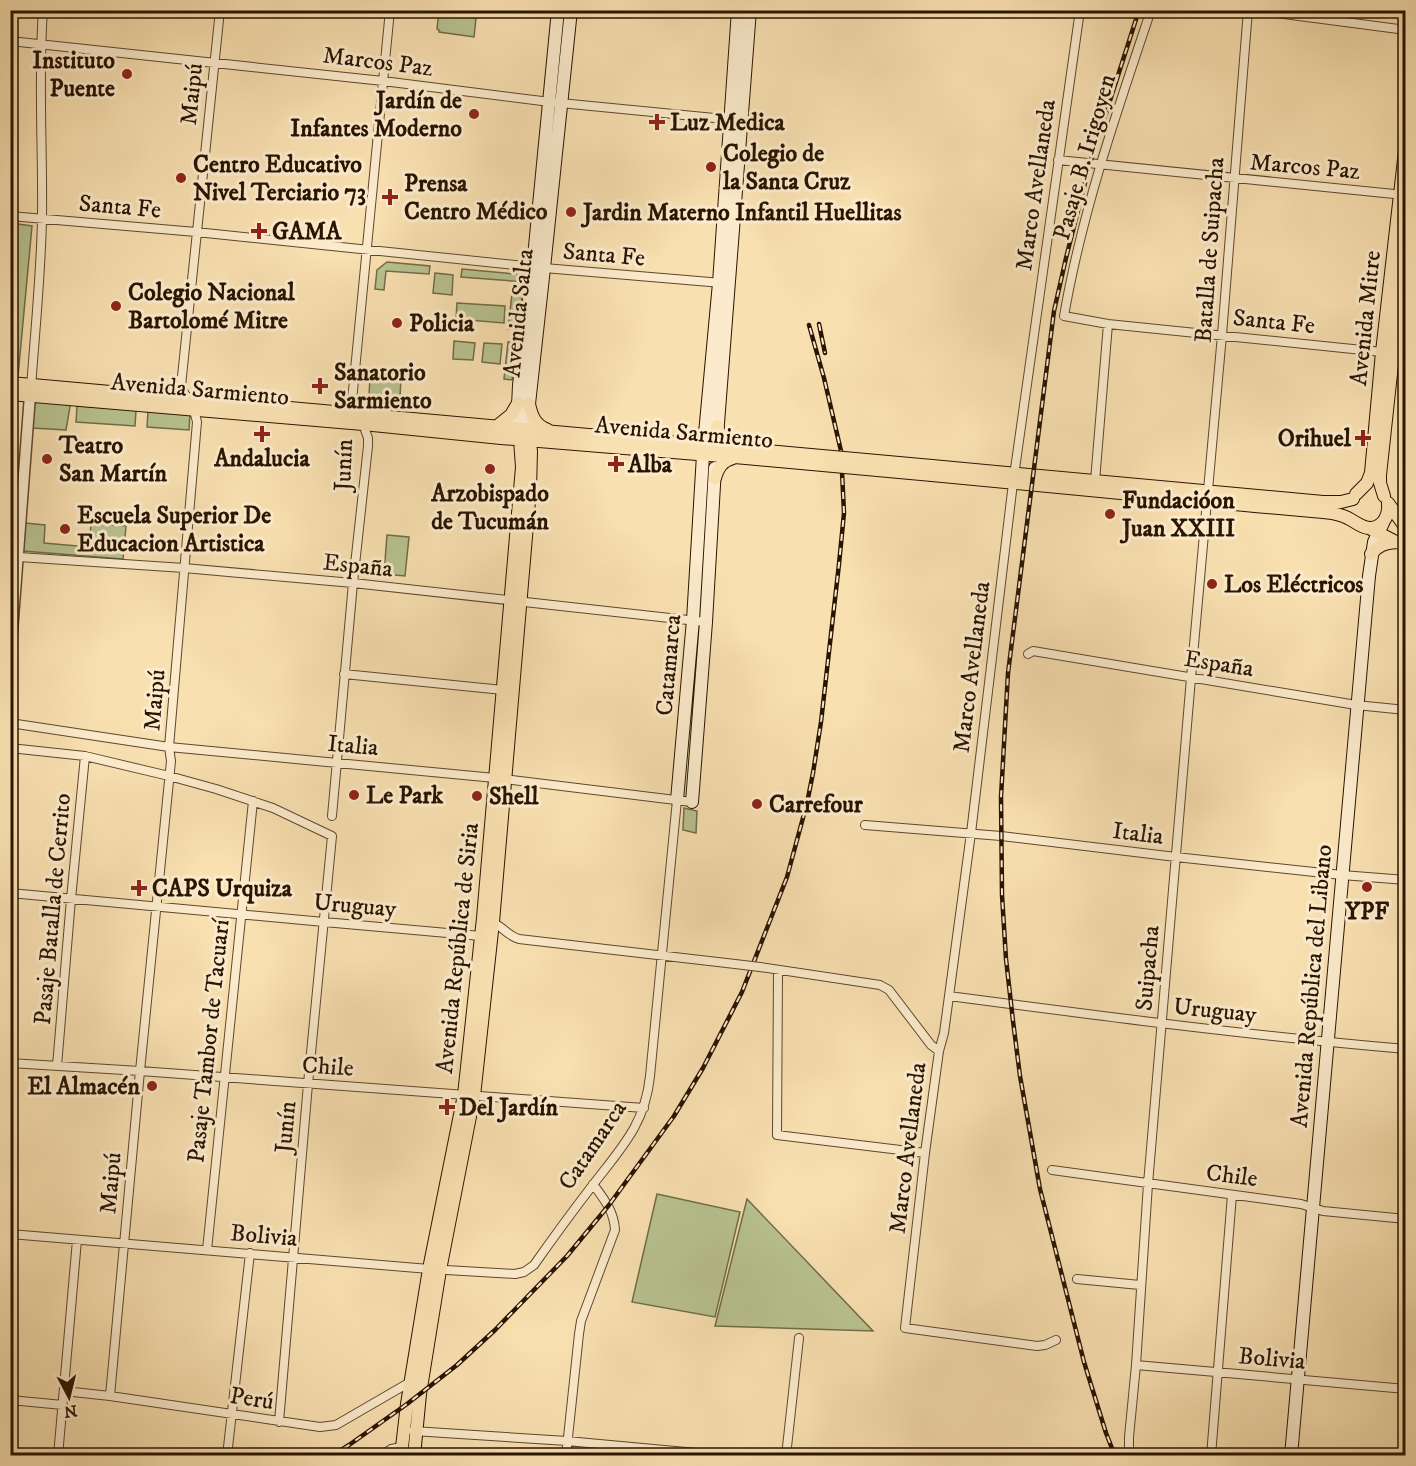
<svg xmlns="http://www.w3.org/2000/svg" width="1416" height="1466" viewBox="0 0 1416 1466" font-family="'IM FELL DW Pica',serif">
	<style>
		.green { fill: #b8c390; stroke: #706c48; stroke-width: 1.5 }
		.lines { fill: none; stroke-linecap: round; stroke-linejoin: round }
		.minor-casing { stroke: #5d472d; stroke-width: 10 }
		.tertiary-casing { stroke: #5d472d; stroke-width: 13 }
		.secondary-casing { stroke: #291401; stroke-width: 14 }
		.primary-casing { stroke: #291401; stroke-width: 14 }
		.minor { stroke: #fbebcc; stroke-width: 8 }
		.tertiary { stroke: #fbebcc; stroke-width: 10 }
		.secondary { stroke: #fbebcc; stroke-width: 12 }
		.primary { stroke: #f9e0b1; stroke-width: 12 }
		.rail-casing { stroke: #291401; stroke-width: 4.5 }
		.rail { stroke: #fbebcc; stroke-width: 2; stroke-dasharray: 7; stroke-linecap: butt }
		.minor-bridge-casing { stroke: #5d472d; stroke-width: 10; stroke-linecap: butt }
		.primary-bridge-casing { stroke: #291401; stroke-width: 14; stroke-linecap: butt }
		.minor-bridge { stroke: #fbebcc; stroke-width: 8 }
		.primary-bridge { stroke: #f9e0b1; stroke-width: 12 }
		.poi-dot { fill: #8f2418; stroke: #fbebcc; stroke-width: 2 }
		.labels { text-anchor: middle; stroke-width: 6; stroke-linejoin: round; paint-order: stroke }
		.poi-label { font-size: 24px; font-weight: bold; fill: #291401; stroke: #fbebcc; text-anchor: start }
		.street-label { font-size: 24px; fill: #291401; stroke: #fbebcc }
	</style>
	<rect width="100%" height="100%" fill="#f9e0b1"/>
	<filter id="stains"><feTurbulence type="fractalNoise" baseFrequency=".00333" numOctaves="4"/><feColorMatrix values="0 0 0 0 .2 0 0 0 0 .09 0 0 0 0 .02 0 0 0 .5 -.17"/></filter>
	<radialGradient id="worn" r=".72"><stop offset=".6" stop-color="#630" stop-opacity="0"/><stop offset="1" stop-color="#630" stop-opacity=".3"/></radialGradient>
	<path class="green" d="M 439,11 L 476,18 L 474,37 L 439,32 L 439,30 L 437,29 Z
		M 11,223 L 32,226 L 18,376 L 11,376 Z
		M 387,262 L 430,266 L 429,274 L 386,271 L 384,290 L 375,289 L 377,270 Z
		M 462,269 L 525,275 L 525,282 L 461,277 Z
		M 435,273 L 453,275 L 452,295 L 433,293 Z
		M 513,285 L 523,286 L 518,330 L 508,329 Z
		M 457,303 L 505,306 L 504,323 L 456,319 Z
		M 454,341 L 475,343 L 473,360 L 453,359 Z
		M 508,342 L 516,343 L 512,380 L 504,379 Z
		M 484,343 L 502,344 L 500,364 L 482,362 Z
		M 370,376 L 401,378 L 400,398 L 369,396 Z
		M 30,395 L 71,401 L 66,430 L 32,428 Z
		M 77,406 L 136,410 L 135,426 L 76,422 Z
		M 148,411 L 190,414 L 189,430 L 147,427 Z
		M 25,523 L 45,525 L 44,543 L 89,547 L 91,524 L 126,526 L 123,559 L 23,551 Z
		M 387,535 L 409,537 L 405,576 L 384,574 Z
		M 684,808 L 697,811 L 696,833 L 683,830 Z
		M 657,1194 L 740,1212 L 715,1317 L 632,1302 Z
		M 747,1199 L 873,1331 L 715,1326 Z"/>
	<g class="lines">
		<g class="minor-casing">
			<path id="minor" d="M 1151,10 C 1117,111 1082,212 1064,316 L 1108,324 L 1382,352 L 1392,359 L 1406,360
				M 1254,10 L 1406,30
				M 10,41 L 383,81 L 550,102 L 735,120
				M 1058,160 L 1404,195
				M 10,216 L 196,232 L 544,268 L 722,283
				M 31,388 C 35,331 41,274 42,218 C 43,149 38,79 43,10
				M 1095,481 L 1108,324
				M 19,557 L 184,568 L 353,583 L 706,622
				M 1028,654 L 1033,651 L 1356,705 L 1406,710
				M 344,674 L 503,690
				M 10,723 L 169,747 L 495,778 L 692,802
				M 10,748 L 85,756 L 169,776 L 216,789 L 273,808 L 332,836 L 308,1084 L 279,1422
				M 332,816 L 353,583 L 368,446 L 368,438 L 363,424 L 355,413 L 352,401 L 390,10
				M 865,825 L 1001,836 L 1176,857 L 1342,875 L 1406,880
				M 10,893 L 324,922 L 481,936
				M 491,922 C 502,925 506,935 519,939 L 735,964
				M 760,967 L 880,985 L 889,990 L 931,1045 L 939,1051
				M 778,970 L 777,1135 L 925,1153
				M 949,996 C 1101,1016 1253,1036 1406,1049
				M 10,1063 L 140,1071 L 644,1108
				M 57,1066 L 71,899 L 85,756
				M 1052,1170 L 1301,1204 L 1323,1211 L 1406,1219
				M 10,1234 L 429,1269 L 515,1274 L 524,1272 L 534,1265 C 553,1238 572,1212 592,1186 C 621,1148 645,1125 650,1076 L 677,800
				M 207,1250 L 253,801
				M 1077,1279 L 1140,1285
				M 1056,1340 L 1045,1345 L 1037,1346 L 905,1328 L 925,1153 L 939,1051 L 944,1033 L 949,996 L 971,833 L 1013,483 L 1080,10
				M 1136,1365 L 1406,1389
				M 64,1391 L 110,1396 L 320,1427 L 336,1425 L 412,1381
				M 110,1396 L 140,1071 L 171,761 L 169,747 L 197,422 C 195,408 186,399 181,386 L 220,10
				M 10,1400 L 63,1405
				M 413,1431 L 567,1441 L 729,1456
				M 58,1456 L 77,1240
				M 227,1456 L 250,1253
				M 381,1456 L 391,1449 L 402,1447
				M 566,1456 L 579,1334 L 581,1321 L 615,1230 C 614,1211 604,1199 593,1184
				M 618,1456 L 619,1446
				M 786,1456 L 799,1338
				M 1132,1456 L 1129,1448 L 1129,1437 L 1136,1365 L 1148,1184 L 1191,678 L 1222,335 L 1248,10
				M 1211,1456 L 1232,1195"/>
		</g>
		<g class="tertiary-casing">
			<path id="tertiary" d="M 10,658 L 30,395"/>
		</g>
		<g class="secondary-casing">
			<path id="secondary" d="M 517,428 L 519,385 L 533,267 L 558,10
				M 528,429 L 529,404 L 544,268 L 571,10
				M 717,436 L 750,10
				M 677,800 L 693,620 L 703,455 L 719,283 L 738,10
				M 692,802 L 706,622 L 715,468
				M 1291,1456 L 1369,576 L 1374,542 L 1383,523"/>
		</g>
		<g class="primary-casing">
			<path id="primary" d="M 10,383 L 746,449
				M 10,394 L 363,424 L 501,438 L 746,458
				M 529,404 C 532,417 535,425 548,430
				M 717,426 L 722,440 L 733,447
				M 496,427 L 511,415 L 518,403
				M 932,466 L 1323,502 L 1341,502 L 1353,499
				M 932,475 C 1058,487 1185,500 1312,511 C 1323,512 1333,512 1343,516 C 1353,519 1361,529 1372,528 C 1384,526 1389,515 1388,504
				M 715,478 C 718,468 722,461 733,458
				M 1356,494 L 1367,483 L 1371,473 L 1382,352 L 1406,142
				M 1384,496 L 1380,483 L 1380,475 L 1406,235
				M 1388,503 L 1406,528
				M 1369,528 L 1396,542 L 1406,544
				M 1371,554 C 1378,545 1385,543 1396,542
				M 401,1456 L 407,1404 L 429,1269 L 464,1095 L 483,918 L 522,467 L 520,440 L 517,428
				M 414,1456 L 420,1394 L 440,1270 L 474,1096 L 493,922 L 530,490 L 531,451 L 528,429"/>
		</g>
		<use href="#minor" class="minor"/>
		<use href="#tertiary" class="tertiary"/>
		<use href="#secondary" class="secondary"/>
		<use href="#primary" class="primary"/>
		<g class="rail-casing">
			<path id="rail" d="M 819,324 L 825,353
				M 332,1456 L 349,1445 L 407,1404 L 457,1365 L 495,1330 L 567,1256 L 609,1205 L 674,1116 L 703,1068 L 742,992 L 787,877 L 807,803 L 813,773 L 821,722 L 839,564 L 844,513 L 841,451 L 824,378 L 809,325
				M 1115,1456 L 1106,1433 L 1084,1362 L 1040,1189 L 1020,1076 L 1013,1021 L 1006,959 L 1002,895 L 1001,797 L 1008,673 L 1054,311 L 1066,258 L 1090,163 L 1139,10"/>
		</g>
		<use href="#rail" class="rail"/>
		<g class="minor-bridge-casing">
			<path id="minor-bridge" d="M 735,964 L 760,967"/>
		</g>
		<g class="primary-bridge-casing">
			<path id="primary-bridge" d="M 746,449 L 932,466
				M 746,458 L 932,475"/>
		</g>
		<use href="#minor-bridge" class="minor-bridge"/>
		<use href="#primary-bridge" class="primary-bridge"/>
	</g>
	<g class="poi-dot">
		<circle cx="127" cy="74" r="6"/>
		<circle cx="474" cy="114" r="6"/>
		<path d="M654 113h6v6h6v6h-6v6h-6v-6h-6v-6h6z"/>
		<circle cx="711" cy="167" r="6"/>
		<circle cx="181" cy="178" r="6"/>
		<path d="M387 188h6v6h6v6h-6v6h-6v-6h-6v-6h6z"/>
		<circle cx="571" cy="212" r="6"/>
		<path d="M256 222h6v6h6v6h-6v6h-6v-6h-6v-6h6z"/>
		<circle cx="116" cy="306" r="6"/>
		<circle cx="397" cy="323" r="6"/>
		<path d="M317 377h6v6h6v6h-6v6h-6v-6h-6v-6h6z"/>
		<path d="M259 425h6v6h6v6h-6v6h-6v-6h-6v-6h6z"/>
		<path d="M1360 429h6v6h6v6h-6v6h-6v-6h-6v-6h6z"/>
		<circle cx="47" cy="459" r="6"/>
		<path d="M613 455h6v6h6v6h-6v6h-6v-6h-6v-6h6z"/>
		<circle cx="490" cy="469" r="6"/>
		<circle cx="1110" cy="514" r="6"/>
		<circle cx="65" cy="529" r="6"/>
		<circle cx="1212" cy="584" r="6"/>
		<circle cx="354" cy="795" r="6"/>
		<circle cx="477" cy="796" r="6"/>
		<circle cx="757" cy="804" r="6"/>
		<circle cx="1367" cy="887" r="6"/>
		<path d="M136 879h6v6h6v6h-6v6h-6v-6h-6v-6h6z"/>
		<circle cx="152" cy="1086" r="6"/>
		<path d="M444 1098h6v6h6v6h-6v6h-6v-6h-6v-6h6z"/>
	</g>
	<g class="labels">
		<g class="poi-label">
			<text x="115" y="68" text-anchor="end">Instituto<tspan x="115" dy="28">Puente</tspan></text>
			<text x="462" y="108" text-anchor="end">Jardín de<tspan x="462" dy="28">Infantes Moderno</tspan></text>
			<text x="670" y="130">Luz Medica</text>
			<text x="723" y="161">Colegio de<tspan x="723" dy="28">la Santa Cruz</tspan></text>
			<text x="193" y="172">Centro Educativo<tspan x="193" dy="28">Nivel Terciario 73</tspan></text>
			<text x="404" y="191">Prensa<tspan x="404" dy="28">Centro Médico</tspan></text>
			<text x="583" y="220">Jardin Materno Infantil Huellitas</text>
			<text x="272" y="239">GAMA</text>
			<text x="128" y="300">Colegio Nacional<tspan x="128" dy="28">Bartolomé Mitre</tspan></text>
			<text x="409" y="331">Policia</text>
			<text x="334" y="380">Sanatorio<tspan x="334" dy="28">Sarmiento</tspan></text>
			<text x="1351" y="446" text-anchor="end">Orihuel</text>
			<text x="59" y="453">Teatro<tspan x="59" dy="28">San Martín</tspan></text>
			<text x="262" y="466" text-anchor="middle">Andalucia</text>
			<text x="628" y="472">Alba</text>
			<text x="490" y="501" text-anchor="middle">Arzobispado<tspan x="490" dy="28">de Tucumán</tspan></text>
			<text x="1122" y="508">Fundacióon<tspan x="1122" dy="28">Juan XXIII</tspan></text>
			<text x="77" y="523">Escuela Superior De<tspan x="77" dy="28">Educacion Artistica</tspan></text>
			<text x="1224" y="592">Los Eléctricos</text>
			<text x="366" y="803">Le Park</text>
			<text x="489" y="804">Shell</text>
			<text x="769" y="812">Carrefour</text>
			<text x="152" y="896">CAPS Urquiza</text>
			<text x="1367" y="919" text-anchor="middle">YPF</text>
			<text x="140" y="1094" text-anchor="end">El Almacén</text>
			<text x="459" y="1115">Del Jardín</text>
		</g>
		<g class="street-label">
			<text transform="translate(378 61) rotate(7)" y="8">Marcos Paz</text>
			<text transform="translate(191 94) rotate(-84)" y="8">Maipú</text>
			<text transform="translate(1084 157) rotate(-74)" y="8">Pasaje B. Irigoyen</text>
			<text transform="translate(1305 166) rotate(5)" y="8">Marcos Paz</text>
			<text transform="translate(1035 185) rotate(-82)" y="8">Marco Avellaneda</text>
			<text transform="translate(120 206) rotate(5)" y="8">Santa Fe</text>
			<text transform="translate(1209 250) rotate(-86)" y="8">Batalla de Suipacha</text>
			<text transform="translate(604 254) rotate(5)" y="8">Santa Fe</text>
			<text transform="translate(518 313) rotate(-84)" y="8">Avenida Salta</text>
			<text transform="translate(1365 318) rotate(-84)" y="8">Avenida Mitre</text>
			<text transform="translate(1274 321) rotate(6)" y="8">Santa Fe</text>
			<text transform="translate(200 389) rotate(5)" y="8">Avenida Sarmiento</text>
			<text transform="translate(684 432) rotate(5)" y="8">Avenida Sarmiento</text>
			<text transform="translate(343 465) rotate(-88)" y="8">Junín</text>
			<text transform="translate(358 565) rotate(6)" y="8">España</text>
			<text transform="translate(1219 663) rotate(9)" y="8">España</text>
			<text transform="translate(668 665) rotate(-85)" y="8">Catamarca</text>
			<text transform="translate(971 667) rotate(-83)" y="8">Marco Avellaneda</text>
			<text transform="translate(154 700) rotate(-85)" y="8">Maipú</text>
			<text transform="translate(353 745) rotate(5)" y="8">Italia</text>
			<text transform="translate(1138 833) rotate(7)" y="8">Italia</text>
			<text transform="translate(355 905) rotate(5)" y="8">Uruguay</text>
			<text transform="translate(52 909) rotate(-85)" y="8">Pasaje Batalla de Cerrito</text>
			<text transform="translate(457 948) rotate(-84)" y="8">Avenida República de Siria</text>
			<text transform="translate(1147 968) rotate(-85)" y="8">Suipacha</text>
			<text transform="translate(1311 986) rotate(-85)" y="8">Avenida República del Libano</text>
			<text transform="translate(1215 1010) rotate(6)" y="8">Uruguay</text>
			<text transform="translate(208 1041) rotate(-84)" y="8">Pasaje Tambor de Tacuarí</text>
			<text transform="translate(328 1066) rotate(4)" y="8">Chile</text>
			<text transform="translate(285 1127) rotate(-85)" y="8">Junín</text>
			<text transform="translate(592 1145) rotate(-56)" y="8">Catamarca</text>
			<text transform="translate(907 1148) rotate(-83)" y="8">Marco Avellaneda</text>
			<text transform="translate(1232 1175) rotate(7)" y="8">Chile</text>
			<text transform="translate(110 1183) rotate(-85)" y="8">Maipú</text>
			<text transform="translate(264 1235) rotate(5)" y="8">Bolivia</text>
			<text transform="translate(1272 1358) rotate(5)" y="8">Bolivia</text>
			<text transform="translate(252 1398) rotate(9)" y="8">Perú</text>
		</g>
	</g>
	<rect width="1416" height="1466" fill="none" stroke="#f9e0b1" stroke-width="36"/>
	<rect x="12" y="12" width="1392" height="1442" fill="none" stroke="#291401" stroke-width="3"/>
	<rect x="18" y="18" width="1380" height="1430" fill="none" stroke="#291401" stroke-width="1.5"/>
	<g transform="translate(69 1397) rotate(173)" stroke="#fbebcc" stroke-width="4.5" paint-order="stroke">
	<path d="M0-4.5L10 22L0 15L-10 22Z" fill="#291401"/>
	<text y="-9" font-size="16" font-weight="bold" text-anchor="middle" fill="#291401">N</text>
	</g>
	<rect width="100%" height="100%" filter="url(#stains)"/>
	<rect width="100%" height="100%" fill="url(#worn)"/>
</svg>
